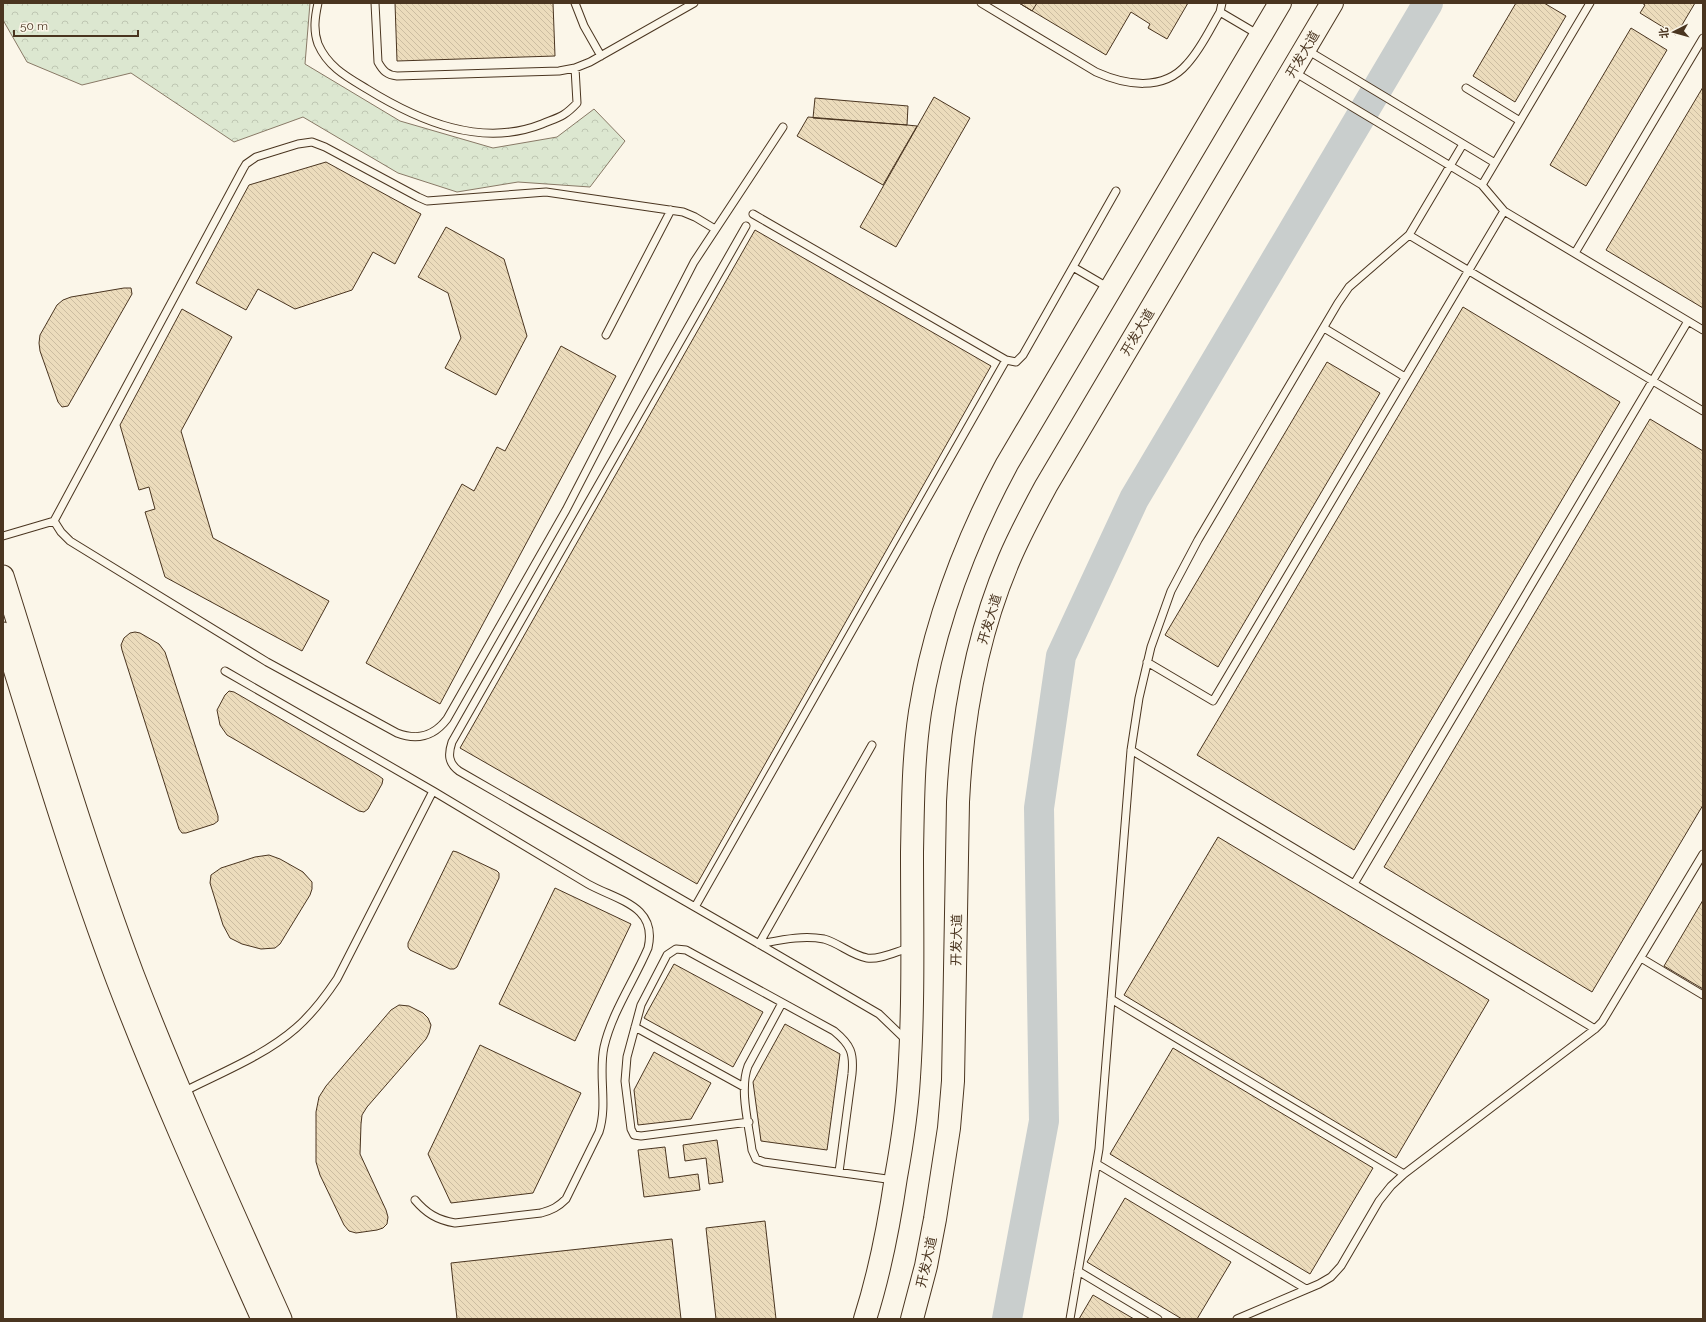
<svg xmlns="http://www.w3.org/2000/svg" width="1706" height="1322" viewBox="0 0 1706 1322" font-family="Raleway,'Noto Sans SC',sans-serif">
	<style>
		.forest { fill: url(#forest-crowns); stroke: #887966 }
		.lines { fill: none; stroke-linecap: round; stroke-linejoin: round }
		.river { stroke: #c9cecd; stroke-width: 30 }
		.building { fill: url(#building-back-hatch); stroke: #4a3520 }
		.service-casing { stroke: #4a3520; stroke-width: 9 }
		.secondary-casing { stroke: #4a3520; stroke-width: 23 }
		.primary-casing { stroke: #4a3520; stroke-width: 24 }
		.service { stroke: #fbf6e9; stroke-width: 7 }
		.secondary { stroke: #fbf6e9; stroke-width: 21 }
		.primary { stroke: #fbf6e9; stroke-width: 22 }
		.labels { text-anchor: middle; stroke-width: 3; stroke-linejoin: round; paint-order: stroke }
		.street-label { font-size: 13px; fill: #4a3520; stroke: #fbf6e9 }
	</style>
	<defs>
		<pattern id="forest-crowns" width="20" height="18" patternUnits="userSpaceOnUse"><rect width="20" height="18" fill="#dce7d0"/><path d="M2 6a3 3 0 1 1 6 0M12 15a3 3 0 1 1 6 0" fill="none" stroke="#bec7b2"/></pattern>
		<pattern id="building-back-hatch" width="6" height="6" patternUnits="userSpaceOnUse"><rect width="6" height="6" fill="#ecdcbc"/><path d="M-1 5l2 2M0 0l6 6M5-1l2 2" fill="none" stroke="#ccbda1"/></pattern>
	</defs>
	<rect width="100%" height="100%" fill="#fbf6e9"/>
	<path class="forest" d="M 3,3 L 310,3 L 305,64 L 400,121 L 493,148 L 557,137 L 594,109 L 625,141 L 590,187 L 518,182 L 457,192 L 398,173 L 303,117 L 234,142 L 131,73 L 82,85 L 27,62 L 3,20 Z"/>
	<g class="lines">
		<path class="river" d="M 1007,1319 L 1044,1121 L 1039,808 L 1061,656 L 1134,499 L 1428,3"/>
	</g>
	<path class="building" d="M 395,3 L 553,3 L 555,56 L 397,61 Z
		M 1019,3 L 1037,3 L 1032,11 Z
		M 1019,3 L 1188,3 L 1167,39 L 1148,28 L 1150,24 L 1131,12 L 1106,55 Z
		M 1516,3 L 1544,3 L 1566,16 L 1515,102 L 1473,76 Z
		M 1642,3 L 1695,3 L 1676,35 L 1640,13 L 1645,5 Z
		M 1631,28 L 1667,50 L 1586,186 L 1550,165 Z
		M 1703,87 L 1703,308 L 1606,250 Z
		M 934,97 L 970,118 L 896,247 L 860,227 Z
		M 815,98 L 908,106 L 907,125 L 813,118 Z
		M 808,117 L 907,125 L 917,126 L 883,185 L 797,136 Z
		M 326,162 L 421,214 L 395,264 L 373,252 L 352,290 L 295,309 L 258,289 L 246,310 L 196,283 L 249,185 Z
		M 446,227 L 504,259 L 527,336 L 496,395 L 445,368 L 461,338 L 448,293 L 418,277 Z
		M 755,230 L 991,366 L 697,884 L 460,748 Z
		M 124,288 L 131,288 L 132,294 L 68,406 L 62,407 L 58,402 L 40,351 L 39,343 L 40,335 L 57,305 L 63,300 L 71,297 Z
		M 1463,307 L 1620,402 L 1354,850 L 1197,755 Z
		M 182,309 L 232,337 L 181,431 L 213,538 L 329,601 L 302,651 L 165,577 L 145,512 L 155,509 L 149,487 L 139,490 L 120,425 Z
		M 561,346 L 616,376 L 440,704 L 366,663 L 462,484 L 474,491 L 497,447 L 505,451 Z
		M 1327,362 L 1380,393 L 1218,667 L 1165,635 Z
		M 1650,419 L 1703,451 L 1703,805 L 1592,992 L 1384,867 Z
		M 135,632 L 140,633 L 159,644 L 165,652 L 218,816 L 218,821 L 214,824 L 186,833 L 182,833 L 179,829 L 122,650 L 121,645 L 124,638 L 130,633 Z
		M 229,691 L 234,692 L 379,776 L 383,779 L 382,784 L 368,809 L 364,812 L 359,811 L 227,735 L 220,725 L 217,710 L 225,695 Z
		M 1218,837 L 1489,1000 L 1396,1158 L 1124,995 Z
		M 453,851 L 457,852 L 497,871 L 499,873 L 499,878 L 457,967 L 454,969 L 450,969 L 410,950 L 408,947 L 408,943 Z
		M 269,855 L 280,859 L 303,872 L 312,882 L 312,889 L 310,895 L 280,944 L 275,948 L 261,949 L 242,944 L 230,938 L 223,925 L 210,883 L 211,875 L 221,868 L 255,857 Z
		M 555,888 L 631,924 L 575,1041 L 499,1004 Z
		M 1703,900 L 1703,989 L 1664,966 Z
		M 674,964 L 763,1012 L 733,1067 L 644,1018 Z
		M 399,1005 L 409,1006 L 423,1013 L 428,1018 L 431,1025 L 429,1033 L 426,1039 L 367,1107 L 362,1115 L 361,1124 L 360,1154 L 386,1210 L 388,1217 L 387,1224 L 383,1228 L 377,1230 L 356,1233 L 349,1231 L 344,1225 L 320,1175 L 316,1162 L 316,1112 L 319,1097 L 326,1086 L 391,1010 Z
		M 785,1024 L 840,1054 L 827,1150 L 761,1141 L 753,1082 Z
		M 480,1045 L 581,1093 L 533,1193 L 451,1203 L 428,1154 Z
		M 1173,1048 L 1373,1168 L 1310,1274 L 1110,1154 Z
		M 654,1052 L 711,1083 L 691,1119 L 638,1125 L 634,1090 Z
		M 717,1140 L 723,1182 L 709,1184 L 706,1158 L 685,1161 L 683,1145 Z
		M 665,1147 L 669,1178 L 698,1174 L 700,1190 L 644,1197 L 638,1150 Z
		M 1125,1198 L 1231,1262 L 1197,1319 L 1182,1319 L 1087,1262 Z
		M 765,1221 L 776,1319 L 716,1319 L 706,1228 Z
		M 672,1239 L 681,1319 L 457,1319 L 451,1263 Z
		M 1093,1295 L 1134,1319 L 1079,1319 Z"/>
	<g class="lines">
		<g class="service-casing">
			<path id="service" d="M 318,3 C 315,17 313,30 318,44 C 328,67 347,77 367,89 C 419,121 481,148 542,124 C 559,117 564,117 577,103 L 575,68
				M 375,3 L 378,62 C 383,71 387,75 397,76 L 559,71 L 575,68 L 590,62 L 694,3
				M 575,3 L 584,26 L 601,56
				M 981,3 L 1096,72 C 1125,85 1163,92 1187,64 C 1201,49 1210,29 1220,12 L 1259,35
				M 1590,3 L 1482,185 L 1504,211 L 1703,330
				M 1220,12 L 1222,3
				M 1307,50 L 1495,163
				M 1294,72 L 1482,185
				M 1466,88 L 1520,121
				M 753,214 L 1006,360 L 1016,362 L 1023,355 L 1116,191
				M 746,226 L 452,742 C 448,754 448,763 459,771 L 759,944 L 872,745
				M 1409,235 L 1703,411
				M 1575,253 L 1703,38
				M 1073,267 L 1109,288
				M 1324,328 L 1405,377
				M 606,335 L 671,210
				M 54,521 L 61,532 L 70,541 L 267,662 L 397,733 C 418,741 434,736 447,719 L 566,510 L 694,262 L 783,127
				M 3,536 L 54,521 L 243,169 L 246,164 L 256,157 L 298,144 L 312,142 L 325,147 L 418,197 L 427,201 L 546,192 L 683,212 L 695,217 L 715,229
				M 1147,662 L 1213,701 L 1504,211
				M 225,671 L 433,791 L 588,884 C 616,900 658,905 648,948 C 634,981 612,1012 604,1047 C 598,1075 608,1104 599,1132 L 566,1199 C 558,1207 552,1210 541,1213 L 455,1223 C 437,1220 426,1213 415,1200
				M 1131,750 L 1595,1029
				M 1354,884 L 1688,321
				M 695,907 L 1006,360
				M 759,944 L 879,1014 L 906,1040
				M 759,944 C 781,940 802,935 824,939 C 839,943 851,955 867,958 C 880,960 897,951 909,948
				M 1641,958 L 1703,995
				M 1111,999 L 1404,1174
				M 782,1003 L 748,1066 C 739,1090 749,1125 752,1150 L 756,1159 L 764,1162 L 894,1180
				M 635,1027 L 744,1087
				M 183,1092 C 220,1073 264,1056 296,1028 C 312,1014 325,997 337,979 L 433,791
				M 749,1122 L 641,1136 L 634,1135 L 631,1129 L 625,1081 L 627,1057 L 641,1005 L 667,955 L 676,949 L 686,950 L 834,1031 C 851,1045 854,1053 852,1074 L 839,1172
				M 1097,1164 L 1306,1289
				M 1078,1271 L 1158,1319
				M 1070,1319 L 1099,1149 L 1131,750 L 1139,698 L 1151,647 L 1171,591 L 1198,540 L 1338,303 L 1349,287 L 1409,235 L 1463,144
				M 1237,1319 L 1319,1284 L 1331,1277 L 1341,1266 L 1379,1201 L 1391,1186 L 1404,1174 L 1595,1029 L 1602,1022 L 1703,854"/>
		</g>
		<g class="secondary-casing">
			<path id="secondary" d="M 3,576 C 45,709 84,843 133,974 C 178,1091 230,1205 281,1319
				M 3,633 C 39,749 74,866 117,980 C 161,1095 212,1207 262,1319"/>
		</g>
		<g class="primary-casing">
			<path id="primary" d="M 865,1319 C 880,1272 889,1225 896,1177 C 902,1144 907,1111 909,1077 C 914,1002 912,927 912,852 C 913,805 913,758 920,712 C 934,624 965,542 1007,464 L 1280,3
				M 912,1319 L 926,1266 L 935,1219 L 949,1128 L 953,1081 L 958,802 C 962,718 976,637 1009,560 C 1020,534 1033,510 1046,486 L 1332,3"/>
		</g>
		<use href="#service" class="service"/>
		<use href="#secondary" class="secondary"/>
		<use href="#primary" class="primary"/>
	</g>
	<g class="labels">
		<g class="street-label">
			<text transform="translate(1302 54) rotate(-59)" y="5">开发大道</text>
			<text transform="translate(1137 332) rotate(-59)" y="5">开发大道</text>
			<text transform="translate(989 619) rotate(-73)" y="5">开发大道</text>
			<text transform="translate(956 940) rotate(-89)" y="5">开发大道</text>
			<text transform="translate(926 1262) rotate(-77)" y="5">开发大道</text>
		</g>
	</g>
	<rect width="1706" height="1322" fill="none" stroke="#4a3520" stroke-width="8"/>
	<g transform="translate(1674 32) rotate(264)" stroke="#fbf6e9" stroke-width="3" paint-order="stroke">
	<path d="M0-3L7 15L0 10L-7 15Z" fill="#4a3520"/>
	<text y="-6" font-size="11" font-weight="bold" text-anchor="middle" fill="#4a3520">北</text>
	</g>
	<path d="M14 30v6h124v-6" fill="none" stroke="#4a3520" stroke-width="2"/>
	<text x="20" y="30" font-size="12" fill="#4a3520" stroke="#fbf6e9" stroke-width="3" paint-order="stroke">50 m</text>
</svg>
